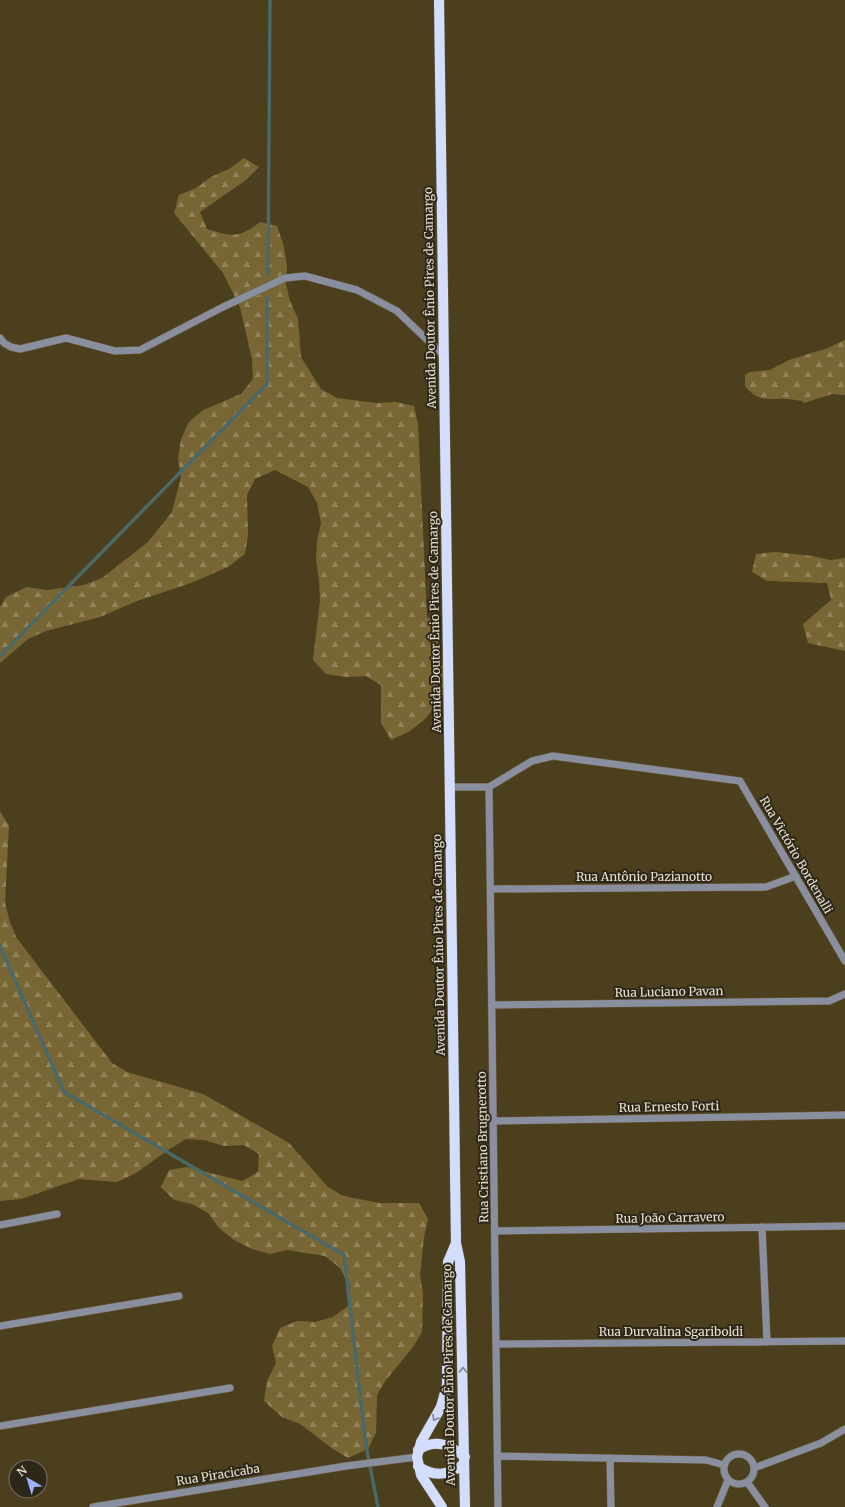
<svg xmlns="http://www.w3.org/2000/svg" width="845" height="1507" viewBox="0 0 845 1507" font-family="Merriweather,serif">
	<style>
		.forest { fill: url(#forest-firs) }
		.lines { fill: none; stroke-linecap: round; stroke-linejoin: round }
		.stream { stroke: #4a6969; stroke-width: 3.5 }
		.minor-casing { stroke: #675c3d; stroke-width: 8 }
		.major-casing { stroke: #675c3d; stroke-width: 11 }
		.minor { stroke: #8a8f9f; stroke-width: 7 }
		.major { stroke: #d3ddfd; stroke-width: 10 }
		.oneway { stroke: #80828a }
		.labels { text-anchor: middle; stroke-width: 4; stroke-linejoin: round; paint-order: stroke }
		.street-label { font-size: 12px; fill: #e7e0cd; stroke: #2c2718 }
	</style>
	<defs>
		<pattern id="forest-firs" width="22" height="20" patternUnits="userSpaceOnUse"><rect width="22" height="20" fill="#786735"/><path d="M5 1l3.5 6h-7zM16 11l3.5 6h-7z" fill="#92845a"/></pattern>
	</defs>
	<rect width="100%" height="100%" fill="#4b3f1d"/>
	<path class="forest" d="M 244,158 L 259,167 L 246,180 L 200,212 L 207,229 C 232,237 239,238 260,222 L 277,226 L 284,247 L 287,266 L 286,284 L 290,301 L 298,319 L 301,357 L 321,389 L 337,398 L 376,403 L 396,402 L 414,406 L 418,424 L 427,618 L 429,617 L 437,634 L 441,652 L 446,689 L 437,704 L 425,719 L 410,731 L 391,740 L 381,723 L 381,685 L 366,676 L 346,677 L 326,674 L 313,660 L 320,600 L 319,580 L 316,559 L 317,541 L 321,523 L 317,503 L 308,487 L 275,470 L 255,479 L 247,495 L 248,535 L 245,554 L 228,567 L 191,583 L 137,601 L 100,617 L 46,631 L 28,639 L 0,663 L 0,607 L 6,597 L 27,587 L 47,590 L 84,585 L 102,578 L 148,542 L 172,512 L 181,477 L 178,459 L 181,439 L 189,422 L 203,410 L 241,394 L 253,379 L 252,359 L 240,307 L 223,273 L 174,213 L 179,195 L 196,188 L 211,177 L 229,169 Z
		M 845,340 L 845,395 L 832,394 L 804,403 L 802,401 C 794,400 786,398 779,399 C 766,399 757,401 745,386 L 745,375 L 750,372 L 770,370 L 789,360 L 828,348 Z
		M 775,552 L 812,556 L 830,560 L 845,558 L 845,651 L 808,643 L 803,624 L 831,600 L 827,583 L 767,581 L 752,572 L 756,554 Z
		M 0,811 L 9,826 L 5,902 L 9,919 L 16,937 L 112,1063 L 127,1072 L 203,1094 L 289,1143 L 328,1187 L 343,1196 L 380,1203 L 419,1203 L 428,1219 L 424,1237 L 420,1275 L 423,1293 L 422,1332 L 413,1347 L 386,1380 L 377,1395 L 376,1433 L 368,1449 L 348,1458 L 333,1449 L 300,1424 L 282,1417 L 264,1401 L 267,1381 L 276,1363 L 272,1346 L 280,1328 L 297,1321 L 315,1322 L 333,1317 L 348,1306 L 350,1287 L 340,1268 L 325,1256 L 287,1250 L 270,1254 L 252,1249 L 234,1240 L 219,1228 L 208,1213 L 192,1204 L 174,1200 L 161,1187 L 169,1170 L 187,1167 L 242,1181 L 258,1172 L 259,1154 L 244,1145 L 224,1146 L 204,1140 L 186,1139 L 168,1150 L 136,1173 L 117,1182 L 79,1179 L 21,1199 L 0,1201 Z"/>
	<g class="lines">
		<path class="stream" d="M 268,274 L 270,0
			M 0,656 L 267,384 L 267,297
			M 0,946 L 64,1092 L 344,1255 L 366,1446 L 378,1507"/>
		<g class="minor-casing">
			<path id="minor" d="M 0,338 L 4,343 L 11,347 L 20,349 L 66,338 L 115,351 L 140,350 L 223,307 L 285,278 L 305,276 L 357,290 L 397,311 L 444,356
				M 451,787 L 489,787 L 532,761 L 553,756 L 740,781 L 845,961
				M 489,787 L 498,1507
				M 491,889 L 766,887 L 796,876
				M 492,1005 L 829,1001 L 845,994
				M 494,1121 L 845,1115
				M 0,1225 L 57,1214
				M 762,1227 L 767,1342
				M 495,1231 L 845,1226
				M 0,1326 L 179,1296
				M 496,1344 L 845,1341
				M 0,1426 L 230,1388
				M724 1469a15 15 0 1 1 30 0a15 15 0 1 1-30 0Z
				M 498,1456 L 706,1460 L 724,1465
				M 610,1458 L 611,1507
				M 754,1468 L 821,1443 L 845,1429
				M 747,1482 L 765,1507
				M 93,1507 L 346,1466 L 417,1457
				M 717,1507 L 728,1480"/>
		</g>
		<g class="major-casing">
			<path id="major" d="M 439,0 L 456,1243 L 460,1262 L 465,1507
				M 418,1450 C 436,1438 450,1445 465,1457
				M 418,1466 C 434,1478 449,1475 464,1464
				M 442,1507 L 421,1475 L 417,1457 L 421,1442 L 441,1407 L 447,1385 L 448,1262 L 456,1243"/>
		</g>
		<use href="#minor" class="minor"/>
		<use href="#major" class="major"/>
	</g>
	<defs><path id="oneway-chevron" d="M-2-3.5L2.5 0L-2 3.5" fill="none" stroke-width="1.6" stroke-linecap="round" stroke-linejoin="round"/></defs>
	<g class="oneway">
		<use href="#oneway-chevron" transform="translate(463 1370) rotate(-91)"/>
		<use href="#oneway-chevron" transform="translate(435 1418) rotate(120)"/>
	</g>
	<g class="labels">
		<g class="street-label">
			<text transform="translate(430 298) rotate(-91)" y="4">Avenida Doutor Ênio Pires de Camargo</text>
			<text transform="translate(435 622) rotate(-91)" y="4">Avenida Doutor Ênio Pires de Camargo</text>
			<text transform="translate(796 855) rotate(60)" y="4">Rua Victório Bordenalli</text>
			<text x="644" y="881">Rua Antônio Pazianotto</text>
			<text transform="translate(439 945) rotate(-91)" y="4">Avenida Doutor Ênio Pires de Camargo</text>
			<text transform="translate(669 992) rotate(-1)" y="4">Rua Luciano Pavan</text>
			<text transform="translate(669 1107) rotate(-1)" y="4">Rua Ernesto Forti</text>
			<text transform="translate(483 1147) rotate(-91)" y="4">Rua Cristiano Brugnerotto</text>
			<text transform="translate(670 1218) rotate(-1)" y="4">Rua João Carravero</text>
			<text x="671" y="1336">Rua Durvalina Sgariboldi</text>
			<text transform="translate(449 1375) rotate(-91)" y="4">Avenida Doutor Ênio Pires de Camargo</text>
			<text transform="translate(218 1475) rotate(-9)" y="4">Rua Piracicaba</text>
		</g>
	</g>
	<g transform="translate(28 1479) rotate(322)"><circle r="19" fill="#2c2718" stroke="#777160"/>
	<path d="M0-3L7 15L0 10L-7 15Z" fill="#9fb3fd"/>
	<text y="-6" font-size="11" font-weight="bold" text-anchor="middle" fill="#e7e0cd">N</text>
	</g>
</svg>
